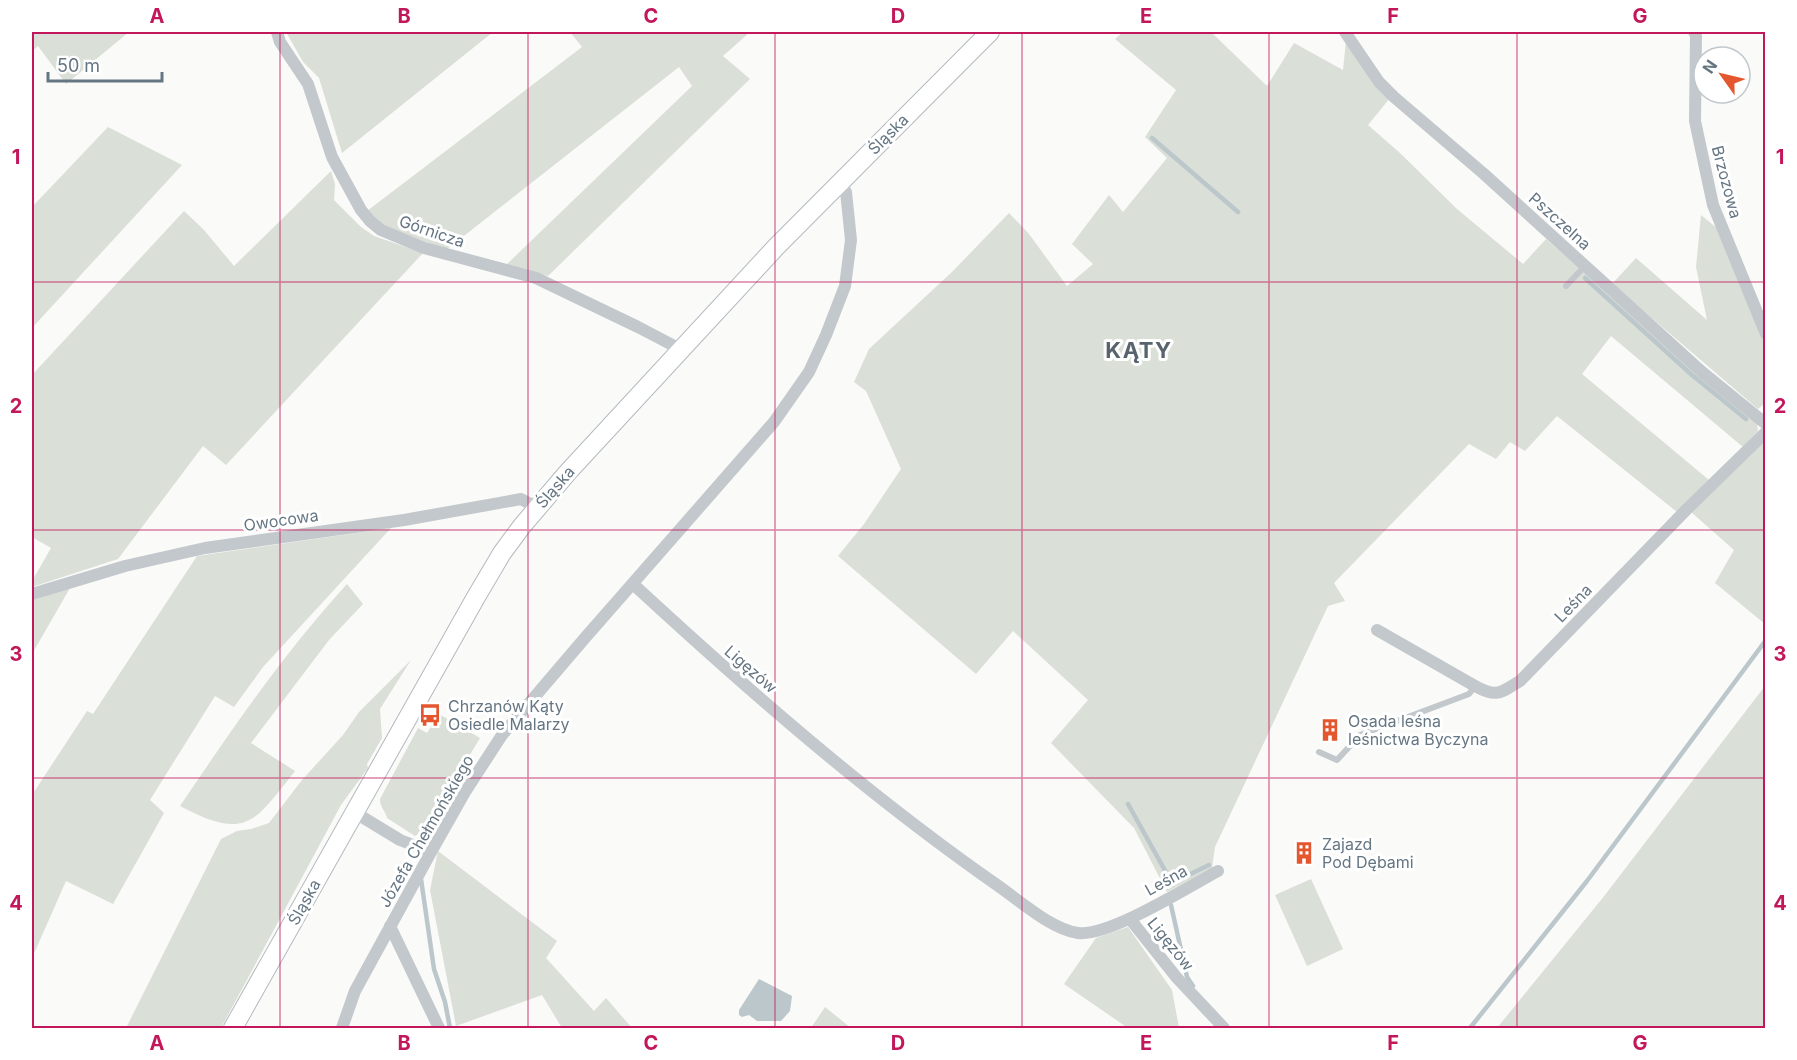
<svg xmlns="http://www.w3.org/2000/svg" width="1797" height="1060" viewBox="0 0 1797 1060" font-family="Inter,sans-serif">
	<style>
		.green { fill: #dadfd7 }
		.water { fill: #bbc7cb }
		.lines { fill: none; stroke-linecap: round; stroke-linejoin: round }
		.stream { stroke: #bbc7cb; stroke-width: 4.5 }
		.secondary-casing { stroke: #b3babf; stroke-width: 20 }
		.lane { stroke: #c3c8cc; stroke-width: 6 }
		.street { stroke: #c3c8cc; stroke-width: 12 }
		.secondary { stroke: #fff; stroke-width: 18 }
		.grid { fill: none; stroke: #c2185b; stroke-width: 1.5; stroke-opacity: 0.55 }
		.labels { text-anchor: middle; stroke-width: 6; stroke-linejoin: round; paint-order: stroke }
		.street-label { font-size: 16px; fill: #657683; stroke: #fff }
		.poi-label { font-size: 16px; fill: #657683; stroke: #fff; text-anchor: start }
		.district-label { font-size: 22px; font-weight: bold; letter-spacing: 1.5px; fill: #57646e; stroke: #fff }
		.neatline { fill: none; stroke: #c2185b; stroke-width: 2 }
		.grid-label { font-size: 20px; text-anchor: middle; font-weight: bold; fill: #c2185b }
	</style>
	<rect width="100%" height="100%" fill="#fafaf8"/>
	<path class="green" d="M 32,32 L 129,32 L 66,84 L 38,46 L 32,51 Z
		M 286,32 L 493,32 L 342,153 L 319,78 L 303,62 Z
		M 570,32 L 750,32 L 723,56 L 750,79 L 548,276 L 505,266 L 692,86 L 679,67 L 446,250 L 386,227 L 367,211 L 582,47 Z
		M 1123,32 L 1211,32 L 1267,86 L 1294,43 L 1343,70 L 1346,41 L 1390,98 L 1368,125 L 1400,153 L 1457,209 L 1523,264 L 1546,239 L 1757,424 L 1758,431 L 1743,447 L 1611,336 L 1582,374 L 1709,480 L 1677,512 L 1557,416 L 1525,451 L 1510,442 L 1496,459 L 1469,444 L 1334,583 L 1345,601 L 1328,606 L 1215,847 L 1212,868 L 1167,892 L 1134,828 L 1051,743 L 1088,700 L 1013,631 L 976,674 L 838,556 L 864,524 L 901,469 L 866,391 L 854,382 L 869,349 L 953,271 L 1009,213 L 1029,234 L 1067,286 L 1093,264 L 1072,244 L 1109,195 L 1123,212 L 1167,158 L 1145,137 L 1176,90 L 1115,39 Z
		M 108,127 L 182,165 L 32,328 L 32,207 Z
		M 331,171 L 335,184 L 334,200 L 361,227 L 374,236 L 423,253 L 226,465 L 203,446 L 118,559 L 32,587 L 32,581 L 51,548 L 32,537 L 32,375 L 184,211 L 204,230 L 234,266 Z
		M 1701,215 L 1718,229 L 1765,344 L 1765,403 L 1758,409 L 1612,284 L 1636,258 L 1707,320 L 1696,267 Z
		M 1765,437 L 1765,624 L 1715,583 L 1734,550 L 1691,512 Z
		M 391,528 L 263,667 L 234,707 L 215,696 L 150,800 L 164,813 L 113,904 L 66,881 L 32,958 L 32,795 L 87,711 L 93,714 L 197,556 Z
		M 347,584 L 363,604 L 329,640 L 251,743 L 295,771 C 254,823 246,841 180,806 C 232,729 284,653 347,584 Z
		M 70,588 L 32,654 L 32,600 Z
		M 411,660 L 380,709 L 382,738 L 367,764 L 368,768 L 341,805 L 221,1028 L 126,1028 L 221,839 L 237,831 L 251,829 L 269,823 L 302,780 L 343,735 L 359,712 Z
		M 1765,686 L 1765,1028 L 1497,1028 L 1605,895 Z
		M 439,714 L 480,738 L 425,830 L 415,836 L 387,818 C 385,810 380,808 380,799 L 418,728 L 427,733 Z
		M 438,851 L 557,941 L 546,958 L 594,1011 L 606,998 L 632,1028 L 562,1028 L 542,995 L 456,1026 L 430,890 Z
		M 1311,879 L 1343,949 L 1307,966 L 1275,895 Z
		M 1128,927 L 1172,990 L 1179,1028 L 1128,1028 L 1064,984 L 1096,938 Z
		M 825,1007 L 851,1028 L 811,1028 Z"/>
	<path class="water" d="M 759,979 L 792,996 L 790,1011 L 781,1021 L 757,1021 L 749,1015 L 742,1017 L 739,1015 L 739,1010 Z"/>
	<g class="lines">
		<path class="stream" d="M 1152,138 L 1238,212
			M 1585,278 L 1692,375 L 1746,419
			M 1128,804 L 1172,883
			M 421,879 L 434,969 L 445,1002 L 450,1028
			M 1166,886 L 1209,865
			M 1171,905 L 1187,977 L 1193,986
			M 1470,1028 L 1587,881 L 1766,640"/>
		<g class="secondary-casing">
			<path id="secondary" d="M 233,1028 L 476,597 L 502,553 L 522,526 L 568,472 L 776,247 L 990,32"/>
		</g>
		<path class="lane" d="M 1566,286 L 1585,266
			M 1319,752 L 1337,760 L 1360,735 L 1469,694 L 1475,686"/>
		<path class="street" d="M 277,32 L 280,42 L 308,84 L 332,157 L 361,210 L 370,221 L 381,230 L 424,248 L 536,278 L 638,327 L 680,349
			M 1345,32 L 1379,82 L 1394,97 L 1484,174 L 1702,372 L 1766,424
			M 1694,32 L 1696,35 L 1695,121 L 1713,205 L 1766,334
			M 633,584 C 749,691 868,795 997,885 C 1020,901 1051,929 1078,933 C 1109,937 1188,887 1218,871
			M 32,594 L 125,566 L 205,548 L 404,520 L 521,499 L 536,507
			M 1377,630 L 1475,686 C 1497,698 1500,693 1520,681 L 1687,509 L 1766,432
			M 354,812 L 400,840 L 431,852
			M 1130,919 L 1177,978 L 1224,1028
			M 390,926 L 439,1028
			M 342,1028 L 355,991 L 431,852 L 465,792 L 502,735 L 584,639 L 774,422 L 809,372 L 826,335 L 845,286 L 851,240 L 846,192 L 840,181"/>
		<use href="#secondary" class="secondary"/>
	</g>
	<path class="grid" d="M 280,32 L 280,1028M 528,32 L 528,1028M 775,32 L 775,1028M 1022,32 L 1022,1028M 1269,32 L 1269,1028M 1517,32 L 1517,1028M 32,282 L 1766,282M 32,530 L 1766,530M 32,778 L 1766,778"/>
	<defs>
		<g id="bus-bare" transform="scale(1.8)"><path d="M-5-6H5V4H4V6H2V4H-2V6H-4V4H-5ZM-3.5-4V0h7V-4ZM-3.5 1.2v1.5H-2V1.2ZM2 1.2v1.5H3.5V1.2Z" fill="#e4572e" stroke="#fff" stroke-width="2.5" paint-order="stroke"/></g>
		<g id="building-bare" transform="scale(1.8)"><path d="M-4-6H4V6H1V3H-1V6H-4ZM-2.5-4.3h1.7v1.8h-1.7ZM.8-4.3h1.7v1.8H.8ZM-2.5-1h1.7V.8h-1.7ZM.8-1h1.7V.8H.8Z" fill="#e4572e" stroke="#fff" stroke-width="2.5" paint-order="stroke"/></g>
	</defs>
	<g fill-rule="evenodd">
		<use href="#bus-bare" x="430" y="715"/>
		<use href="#building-bare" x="1330" y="730"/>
		<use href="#building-bare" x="1304" y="853"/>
	</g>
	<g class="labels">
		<g class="street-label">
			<text transform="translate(888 134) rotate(-45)" y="6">Śląska</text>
			<text transform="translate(1727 182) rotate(75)" y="6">Brzozowa</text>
			<text transform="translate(1560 221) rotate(42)" y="6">Pszczelna</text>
			<text transform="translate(432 231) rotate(19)" y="6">Górnicza</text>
			<text transform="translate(555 487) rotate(-49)" y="6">Śląska</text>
			<text transform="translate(281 520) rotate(-8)" y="6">Owocowa</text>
			<text transform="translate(1573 603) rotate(-46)" y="6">Leśna</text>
			<text transform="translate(751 669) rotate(41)" y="6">Ligęzów</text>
			<text transform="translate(426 831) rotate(-60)" y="6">Józefa Chełmońskiego</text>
			<text transform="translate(1166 880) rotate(-29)" y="6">Leśna</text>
			<text transform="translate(304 902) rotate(-61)" y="6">Śląska</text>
			<text transform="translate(1171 944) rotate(51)" y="6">Ligęzów</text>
		</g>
		<g class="poi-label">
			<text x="448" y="712">Chrzanów Kąty<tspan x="448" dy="18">Osiedle Malarzy</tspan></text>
			<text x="1348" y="727">Osada leśna<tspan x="1348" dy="18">leśnictwa Byczyna</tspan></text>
			<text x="1322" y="850">Zajazd<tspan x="1322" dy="18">Pod Dębami</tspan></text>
		</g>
		<g class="district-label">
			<text x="1139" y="358">KĄTY</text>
		</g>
	</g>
	<rect width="1797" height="1060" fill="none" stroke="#ffffff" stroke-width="66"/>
	<g transform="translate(1722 75) rotate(304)"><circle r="28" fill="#ffffff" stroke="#c1c8cd" stroke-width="1.5"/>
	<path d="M0-4.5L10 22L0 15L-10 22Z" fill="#e4572e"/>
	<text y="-9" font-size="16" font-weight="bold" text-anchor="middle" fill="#657683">N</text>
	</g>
	<path d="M48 72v9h114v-9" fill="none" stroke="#657683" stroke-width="3"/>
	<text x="57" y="72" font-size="18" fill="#657683" stroke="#ffffff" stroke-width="4.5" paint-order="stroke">50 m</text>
	<rect x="33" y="33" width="1731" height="994" class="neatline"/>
	<g class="grid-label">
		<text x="157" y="23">A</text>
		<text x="404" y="23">B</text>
		<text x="651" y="23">C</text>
		<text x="898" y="23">D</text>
		<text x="1146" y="23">E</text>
		<text x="1393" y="23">F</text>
		<text x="1640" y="23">G</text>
		<text x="16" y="164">1</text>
		<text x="1780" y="164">1</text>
		<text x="16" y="413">2</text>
		<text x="1780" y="413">2</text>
		<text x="16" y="661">3</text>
		<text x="1780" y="661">3</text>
		<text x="16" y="910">4</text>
		<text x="1780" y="910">4</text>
		<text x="157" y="1050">A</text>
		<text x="404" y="1050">B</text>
		<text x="651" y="1050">C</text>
		<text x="898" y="1050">D</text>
		<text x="1146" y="1050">E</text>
		<text x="1393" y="1050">F</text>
		<text x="1640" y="1050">G</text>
	</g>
</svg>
